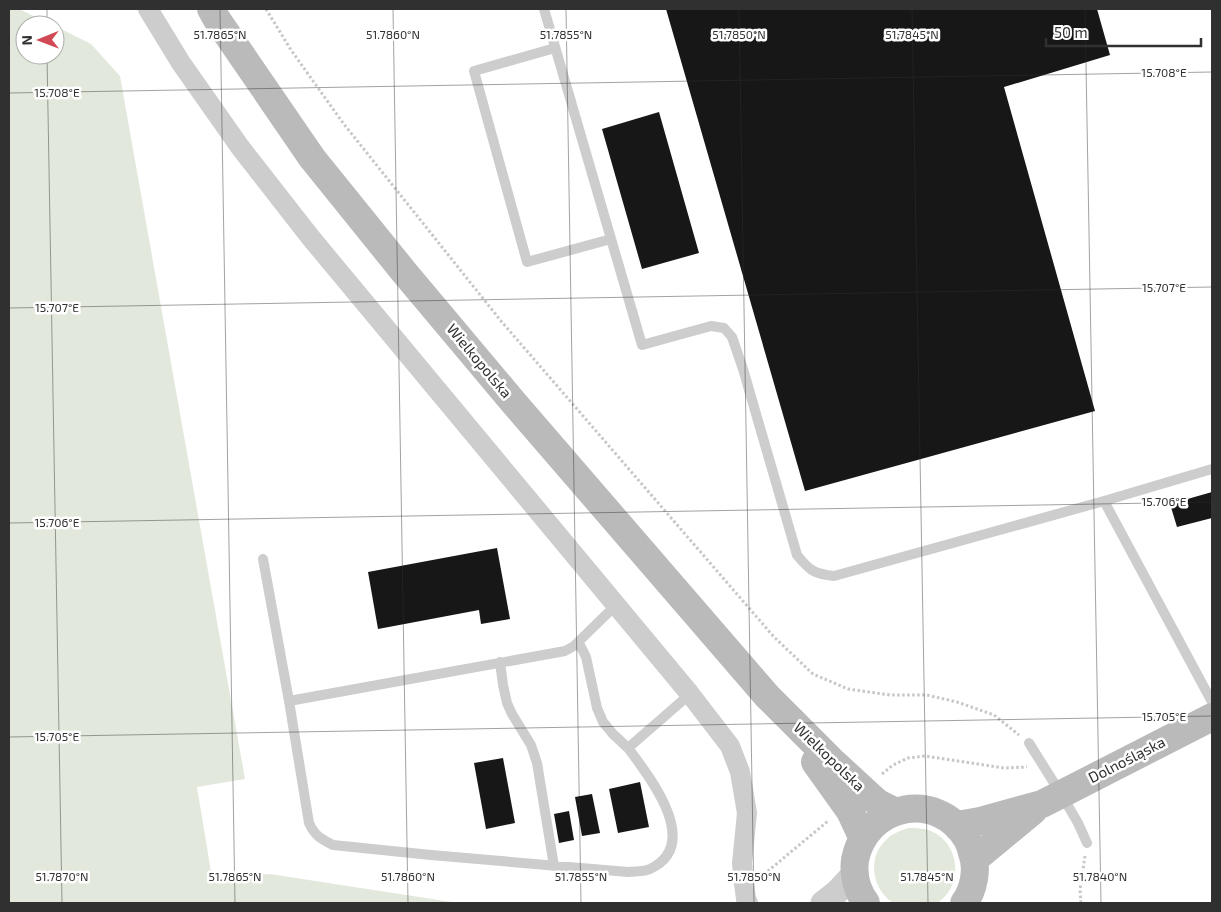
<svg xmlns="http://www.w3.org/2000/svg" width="1221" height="912" viewBox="0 0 1221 912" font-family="'Exo 2',sans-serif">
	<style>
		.green { fill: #e3e8dc }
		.building { fill: #171717 }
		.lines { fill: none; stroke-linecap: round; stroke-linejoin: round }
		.path { stroke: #c7c7c7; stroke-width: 3; stroke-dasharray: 2.5 2.5; stroke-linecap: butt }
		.service { stroke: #cdcdcd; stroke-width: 10 }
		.minor { stroke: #cdcdcd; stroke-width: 20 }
		.tertiary { stroke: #cdcdcd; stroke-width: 25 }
		.secondary { stroke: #bababa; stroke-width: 28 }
		.ticks { fill: none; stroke: #303030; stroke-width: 1; stroke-opacity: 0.45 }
		.labels { text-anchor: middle; stroke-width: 5; stroke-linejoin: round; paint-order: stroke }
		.street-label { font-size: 15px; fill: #303030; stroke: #fff }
		.ticks-label { font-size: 12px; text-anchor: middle; fill: #303030; stroke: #fff; stroke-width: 5; stroke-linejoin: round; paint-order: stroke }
	</style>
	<rect width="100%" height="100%" fill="#fff"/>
	<path class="green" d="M 9,9 L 19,9 L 52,25 L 25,25 L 25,55 L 55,55 L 55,26 L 91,44 L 120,76 L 245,779 L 197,787 L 212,878 L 270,874 L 458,903 L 9,903 Z
		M 908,828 C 917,828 926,828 935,833 C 957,845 962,877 946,895 C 944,898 940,901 937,903 L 893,903 C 873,890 867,860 884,842 C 891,834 899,831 908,828 Z"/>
	<path class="building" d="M 666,9 L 1097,9 L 1110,55 L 1004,87 L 1095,411 L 805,491 Z
		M 659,112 L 699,253 L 642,269 L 602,129 Z
		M 1212,492 L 1212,518 L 1177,527 L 1170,504 Z
		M 497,548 L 510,619 L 481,624 L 479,610 L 378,629 L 368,572 Z
		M 503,758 L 515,823 L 486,829 L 474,763 Z
		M 640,782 L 649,827 L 618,833 L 609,789 Z
		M 592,794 L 600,833 L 582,836 L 575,797 Z
		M 569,811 L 574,840 L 559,843 L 554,814 Z"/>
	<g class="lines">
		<path class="path" d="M 266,9 L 291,50 L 343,123 L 501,321 L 774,637 L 813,674 L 848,689 L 890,695 L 927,695 L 957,702 L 994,715 L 1019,735
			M 882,774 L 893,765 L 908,758 L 925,756 L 1004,768 L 1027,767
			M 763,873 L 768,871 L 828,821
			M 1081,903 L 1080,890 L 1085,856"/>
		<path class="service" d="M 544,9 L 642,345 L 711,326 L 724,328 L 732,337 L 743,369 L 797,555 C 809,570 814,574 834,576 L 1104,501 L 1212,469
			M 555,48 L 474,71 L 527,262 L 611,239
			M 1104,501 L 1212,702
			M 263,559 L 289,701
			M 616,605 L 574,646 L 565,651 L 289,701 L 309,823 C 315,836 321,839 333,845 L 431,855 L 628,872 C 635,871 644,872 650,869 C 703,844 649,776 628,748 L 666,715 L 690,694
			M 579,643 L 586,657 L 597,708 L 603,722 L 613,734 L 628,748
			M 500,662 L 503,685 L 507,703 L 512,714 L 531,745 L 537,763 L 554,866
			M 1029,743 L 1061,794 L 1078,823 L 1087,843"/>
		<path class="minor" d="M 148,9 L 181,63 L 240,147 L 311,238 L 690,694 L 730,746 L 740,772 L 747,813 L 742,863 L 743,876 L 746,899 L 748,903"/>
		<path class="tertiary" d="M 823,903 L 837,892 L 855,873"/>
		<path class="secondary" d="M 211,9 L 216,18 L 312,158 L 404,272 L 514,403 L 767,696 L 831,760 L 869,795 L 878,803 L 896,812
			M 815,762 L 850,811 L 863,839
			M 957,825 L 980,821 L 1042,804 L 1212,717
			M 975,859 L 1033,811
			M 866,903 C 857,891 853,875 855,860 C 866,804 937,789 967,839 C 969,843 971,848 972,853 C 978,868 974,890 964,903"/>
	</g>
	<path class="ticks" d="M 47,9 L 47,25M 220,9 L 235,903M 393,9 L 408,903M 566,9 L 581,903M 739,9 L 754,903M 912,9 L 928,903M 1085,9 L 1101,903M 47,55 L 62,903M 9,93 L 1212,72M 9,308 L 1212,287M 9,523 L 1212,502M 9,737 L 1212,716"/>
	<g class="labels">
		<g class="street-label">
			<text transform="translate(479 361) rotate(50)" y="5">Wielkopolska</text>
			<text transform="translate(829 757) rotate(44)" y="5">Wielkopolska</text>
			<text transform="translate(1127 760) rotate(-27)" y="5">Dolnośląska</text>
		</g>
	</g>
	<g class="ticks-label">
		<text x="220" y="39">51.7865°N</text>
		<text x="393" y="39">51.7860°N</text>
		<text x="566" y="39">51.7855°N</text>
		<text x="739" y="39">51.7850°N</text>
		<text x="912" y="39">51.7845°N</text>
		<text x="1164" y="77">15.708°E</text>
		<text x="57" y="97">15.708°E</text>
		<text x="1164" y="292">15.707°E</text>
		<text x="57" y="312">15.707°E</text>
		<text x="1164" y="506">15.706°E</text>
		<text x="57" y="527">15.706°E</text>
		<text x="1164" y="721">15.705°E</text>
		<text x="57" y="741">15.705°E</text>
		<text x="62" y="881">51.7870°N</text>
		<text x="235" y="881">51.7865°N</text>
		<text x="408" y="881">51.7860°N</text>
		<text x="581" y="881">51.7855°N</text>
		<text x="754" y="881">51.7850°N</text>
		<text x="927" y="881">51.7845°N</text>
		<text x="1100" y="881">51.7840°N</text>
	</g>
	<rect width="1221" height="912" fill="none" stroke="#303030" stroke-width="20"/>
	<g transform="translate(40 40) rotate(269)"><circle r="24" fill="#ffffff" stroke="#acacac"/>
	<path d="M0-4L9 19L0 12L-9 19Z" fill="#d04954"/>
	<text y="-8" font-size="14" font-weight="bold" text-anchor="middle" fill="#303030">N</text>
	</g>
	<path d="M1046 38v8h155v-8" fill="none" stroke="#303030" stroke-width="2.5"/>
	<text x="1054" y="38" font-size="15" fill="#303030" stroke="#ffffff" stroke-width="4" paint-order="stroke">50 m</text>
</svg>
